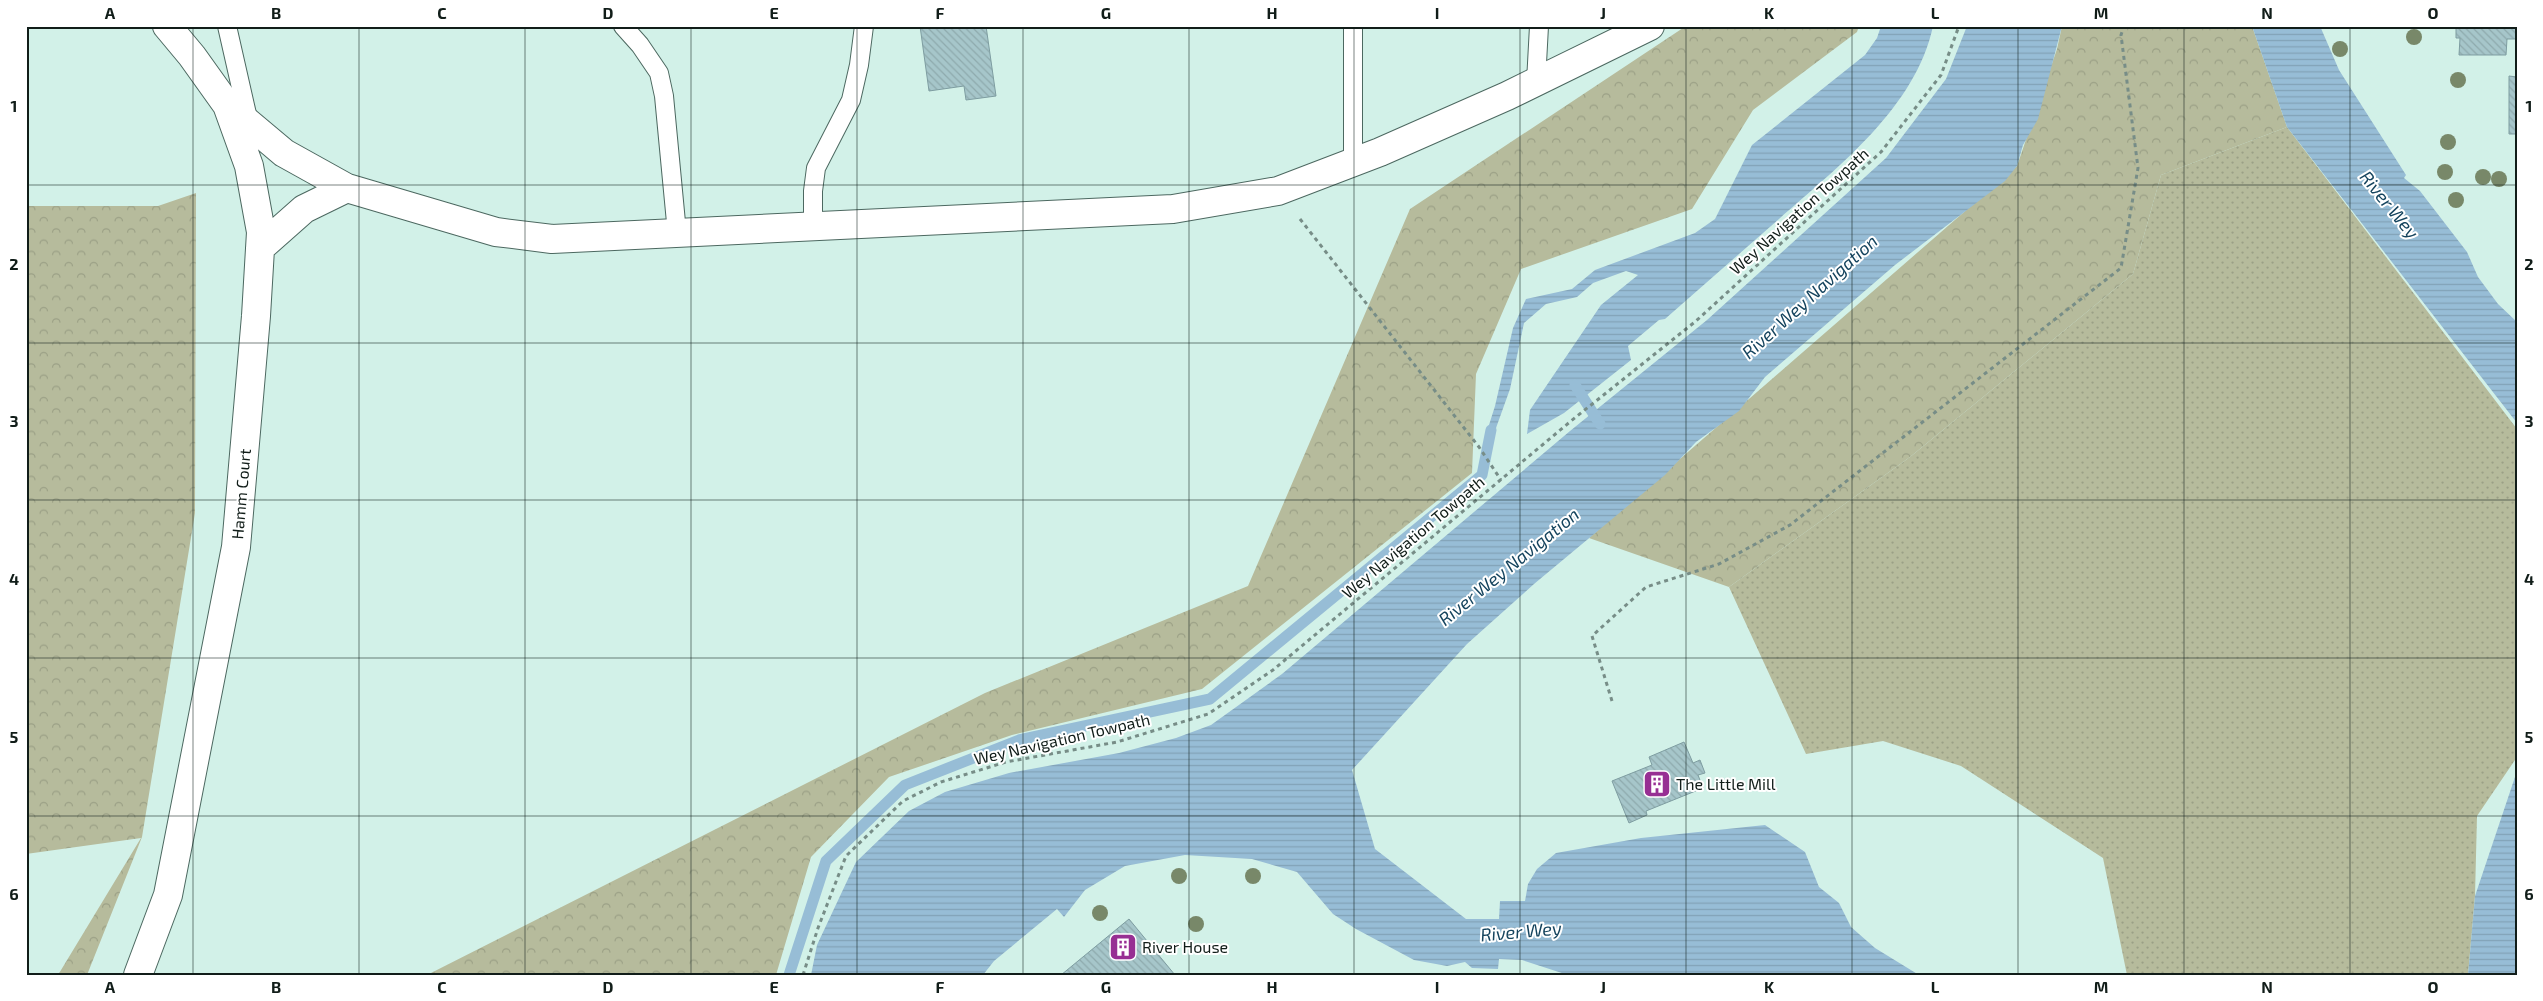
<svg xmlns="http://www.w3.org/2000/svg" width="2543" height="1001" viewBox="0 0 2543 1001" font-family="'Exo 2',sans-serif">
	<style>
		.grass { fill: url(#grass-dots) }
		.forest { fill: url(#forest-crowns) }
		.water { fill: url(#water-rules) }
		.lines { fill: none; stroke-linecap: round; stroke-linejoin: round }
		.stream { stroke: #97bdd6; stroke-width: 11 }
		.building { fill: url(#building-back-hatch); stroke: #7e9da1 }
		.lane-casing { stroke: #4c6860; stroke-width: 20 }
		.street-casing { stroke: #4c6860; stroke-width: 30 }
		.path { stroke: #778d87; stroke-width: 3; stroke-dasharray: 4 4; stroke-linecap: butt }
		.lane { stroke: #fff; stroke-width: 18 }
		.street { stroke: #fff; stroke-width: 28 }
		.tree { fill: #788869 }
		.grid { fill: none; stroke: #111d19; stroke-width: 1; stroke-opacity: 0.55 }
		.labels { text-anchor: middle; stroke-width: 4; stroke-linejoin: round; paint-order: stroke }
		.street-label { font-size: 16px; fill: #111d19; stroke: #fff }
		.poi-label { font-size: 16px; fill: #111d19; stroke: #fff; text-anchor: start }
		.water-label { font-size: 18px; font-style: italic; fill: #15445e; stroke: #fff }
		.neatline { fill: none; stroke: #111d19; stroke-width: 2 }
		.grid-label { font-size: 16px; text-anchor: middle; font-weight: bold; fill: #111d19 }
	</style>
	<defs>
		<pattern id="grass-dots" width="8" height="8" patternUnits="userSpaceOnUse" patternTransform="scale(1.25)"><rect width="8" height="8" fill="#b6bb9c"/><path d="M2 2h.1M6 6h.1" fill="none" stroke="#9ba086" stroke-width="1.8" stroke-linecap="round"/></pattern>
		<pattern id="forest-crowns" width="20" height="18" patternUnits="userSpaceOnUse" patternTransform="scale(1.25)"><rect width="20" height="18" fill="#b6bb9c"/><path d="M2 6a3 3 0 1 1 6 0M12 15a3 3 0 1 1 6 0" fill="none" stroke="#9ba086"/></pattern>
		<pattern id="water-rules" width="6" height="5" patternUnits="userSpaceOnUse" patternTransform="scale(1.25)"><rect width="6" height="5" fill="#97bdd6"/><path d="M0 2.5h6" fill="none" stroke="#81a2b7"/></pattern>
		<pattern id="building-back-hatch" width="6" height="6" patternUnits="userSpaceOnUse" patternTransform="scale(1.25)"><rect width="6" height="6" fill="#a6c6ca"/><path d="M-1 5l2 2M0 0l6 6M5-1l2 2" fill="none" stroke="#8eaaad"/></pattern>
	</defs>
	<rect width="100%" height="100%" fill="#d2f1e8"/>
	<path class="grass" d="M 2287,127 L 2517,429 L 2517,757 L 2477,816 L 2475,896 L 2468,975 L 2127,975 L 2103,858 L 1961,766 L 1883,741 L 1806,754 L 1729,587 L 1910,457 L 2133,274 L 2161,175 Z"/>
	<path class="forest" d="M 1686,26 L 1859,26 L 1857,32 L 1753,110 L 1692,209 L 1521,269 L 1476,374 L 1472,473 L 1202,689 L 1012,735 L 889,777 L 811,857 L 776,975 L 427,975 L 985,693 L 1248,586 L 1410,209 Z
		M 2062,26 L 2252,26 L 2287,127 L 2161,175 L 2133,274 L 1910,457 L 1729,587 L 1589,538 L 2017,166 L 2057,49 Z
		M 196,193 L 195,513 L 142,837 L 87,975 L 58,975 L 141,838 L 26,854 L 26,206 L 158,206 Z"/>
	<path class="water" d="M 1881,26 L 1933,26 C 1916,107 1838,167 1779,219 C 1741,252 1703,286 1665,319 L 1659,320 L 1628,346 L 1631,360 L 1564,413 L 1527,434 L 1530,410 L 1601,305 L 1638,275 L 1626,271 L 1593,283 L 1577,297 L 1546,304 L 1524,323 L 1510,389 L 1496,428 L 1491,430 L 1489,425 L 1495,406 L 1513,328 L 1526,299 L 1572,289 L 1595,270 L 1695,233 L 1715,219 L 1752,145 L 1865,55 L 1877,38 Z
		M 1967,26 L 2062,26 L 2038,119 L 2023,145 L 2017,166 L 2005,181 L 1895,265 L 1765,377 L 1739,411 L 1696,442 L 1665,475 L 1534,584 L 1467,644 L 1352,770 L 1375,849 L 1466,919 L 1499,919 L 1500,901 L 1525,901 L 1528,884 L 1537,869 L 1556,853 L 1641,838 L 1765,825 L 1805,852 L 1819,887 L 1839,903 L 1851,927 L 1875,948 L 1919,975 L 1568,975 L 1522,960 L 1499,959 L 1498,969 L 1472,968 L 1465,962 L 1447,966 L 1414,960 L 1356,929 L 1333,914 L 1297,872 L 1252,859 L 1185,855 L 1125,866 L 1085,890 L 1064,917 L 1057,909 L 994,961 L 983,975 L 811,975 L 817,945 L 856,862 L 909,811 L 945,792 L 1009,773 L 1119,753 L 1176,738 L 1211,725 L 1282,674 L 1570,431 L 1707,320 L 1886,158 L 1946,79 Z
		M 2252,26 L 2320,26 L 2339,70 L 2406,175 L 2404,178 L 2420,191 L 2467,252 L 2478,277 L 2498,304 L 2517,322 L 2517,423 L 2287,127 Z
		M 2517,771 L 2517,975 L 2468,975 L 2475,896 Z"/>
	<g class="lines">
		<path class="stream" d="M 1575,385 L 1600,424
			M 789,975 L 826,861 L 905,785 L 1019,740 L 1210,699 L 1482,475 L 1491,430"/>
	</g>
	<path class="building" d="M 920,26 L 986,26 L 996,96 L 966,100 L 964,86 L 929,91 Z
		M 2456,26 L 2517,26 L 2517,39 L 2507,39 L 2506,55 L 2459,55 L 2460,38 L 2456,38 Z
		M 2509,76 L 2517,77 L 2517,134 L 2509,134 Z
		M 1684,742 L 1693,763 L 1700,760 L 1705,773 L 1698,775 L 1703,788 L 1646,811 L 1647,815 L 1629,823 L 1612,781 L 1652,765 L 1649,757 Z
		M 1129,919 L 1175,975 L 1061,975 Z"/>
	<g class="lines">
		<g class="lane-casing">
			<path id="lane" d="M 227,26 L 249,123
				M 623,26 L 640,45 L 659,73 L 664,96 L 677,233
				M 1353,26 L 1353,163
				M 1536,82 L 1539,26
				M 813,227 L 813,191 L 816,168 L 851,100 L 859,65 L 864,26"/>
		</g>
		<g class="street-casing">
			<path id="street" d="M 227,105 L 284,153 L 347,188 L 496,232 L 552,239 L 1173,209 L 1278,191 L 1380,152 L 1507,96 L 1650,26
				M 260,248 L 304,209 L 347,188
				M 138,975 L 168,895 L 236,547 L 256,316 L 261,232 L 249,166 L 227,105 L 192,56 L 167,26"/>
		</g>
		<path class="path" d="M 1300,219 L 1479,447 L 1501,480
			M 1612,701 L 1592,636 L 1646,587 L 1719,564 L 1790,525 L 2121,268 L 2138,168 L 2121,35 L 2124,26
			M 803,975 L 818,928 L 846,856 L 903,801 L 941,782 L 1006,762 L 1117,742 L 1208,714 L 1273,670 L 1571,421 L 1696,321 L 1881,152 L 1941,75 L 1959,26"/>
		<use href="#lane" class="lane"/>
		<use href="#street" class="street"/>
	</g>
	<g class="tree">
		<circle cx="2414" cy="37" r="8"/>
		<circle cx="2340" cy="49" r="8"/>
		<circle cx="2458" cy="80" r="8"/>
		<circle cx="2448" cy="142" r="8"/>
		<circle cx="2445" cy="172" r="8"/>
		<circle cx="2483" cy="177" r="8"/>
		<circle cx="2499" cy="179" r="8"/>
		<circle cx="2456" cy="200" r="8"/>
		<circle cx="1179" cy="876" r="8"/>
		<circle cx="1253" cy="876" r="8"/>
		<circle cx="1100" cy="913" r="8"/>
		<circle cx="1196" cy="924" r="8"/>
	</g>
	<path class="grid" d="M 193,26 L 193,975M 359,26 L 359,975M 525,26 L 525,975M 691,26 L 691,975M 857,26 L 857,975M 1023,26 L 1023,975M 1189,26 L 1189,975M 1354,26 L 1354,975M 1520,26 L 1520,975M 1686,26 L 1686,975M 1852,26 L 1852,975M 2018,26 L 2018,975M 2184,26 L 2184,975M 2350,26 L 2350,975M 26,185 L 2517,185M 26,343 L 2517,343M 26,500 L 2517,500M 26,658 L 2517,658M 26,816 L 2517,816"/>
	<defs>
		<g id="building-square" transform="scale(1.4375)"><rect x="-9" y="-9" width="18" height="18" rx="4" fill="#972f93" stroke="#fff"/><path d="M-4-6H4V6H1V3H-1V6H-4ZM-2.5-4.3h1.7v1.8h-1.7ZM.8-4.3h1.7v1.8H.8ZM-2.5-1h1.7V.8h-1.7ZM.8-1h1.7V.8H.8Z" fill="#fff"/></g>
	</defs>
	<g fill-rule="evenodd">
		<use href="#building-square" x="1657" y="784"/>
		<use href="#building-square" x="1123" y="947"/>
	</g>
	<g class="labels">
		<g class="street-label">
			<text transform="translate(1799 211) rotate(-42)" y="6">Wey Navigation Towpath</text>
			<text transform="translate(241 494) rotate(-85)" y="6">Hamm Court</text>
			<text transform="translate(1413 537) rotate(-40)" y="6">Wey Navigation Towpath</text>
			<text transform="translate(1062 739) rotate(-13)" y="6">Wey Navigation Towpath</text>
		</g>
		<g class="poi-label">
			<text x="1676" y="790">The Little Mill</text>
			<text x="1142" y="953">River House</text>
		</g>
		<g class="water-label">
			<text transform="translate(2389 205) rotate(51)" y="6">River Wey</text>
			<text transform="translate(1810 297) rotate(-42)" y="6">River Wey Navigation</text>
			<text transform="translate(1509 567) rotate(-39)" y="6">River Wey Navigation</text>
			<text transform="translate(1521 932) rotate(-5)" y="6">River Wey</text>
		</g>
	</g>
	<rect width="2543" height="1001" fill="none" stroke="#ffffff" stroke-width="55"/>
	<rect x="28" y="28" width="2488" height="946" class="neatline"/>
	<g class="grid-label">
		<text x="110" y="19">A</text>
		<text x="276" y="19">B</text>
		<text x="442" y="19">C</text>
		<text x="608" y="19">D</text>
		<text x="774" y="19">E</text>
		<text x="940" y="19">F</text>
		<text x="1106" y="19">G</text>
		<text x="1272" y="19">H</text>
		<text x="1437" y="19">I</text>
		<text x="1603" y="19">J</text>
		<text x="1769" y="19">K</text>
		<text x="1935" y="19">L</text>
		<text x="2101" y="19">M</text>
		<text x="2267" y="19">N</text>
		<text x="2433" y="19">O</text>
		<text x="14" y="112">1</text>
		<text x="2529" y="112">1</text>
		<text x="14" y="270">2</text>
		<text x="2529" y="270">2</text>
		<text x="14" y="427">3</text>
		<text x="2529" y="427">3</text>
		<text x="14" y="585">4</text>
		<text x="2529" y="585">4</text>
		<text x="14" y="743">5</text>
		<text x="2529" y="743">5</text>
		<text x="14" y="900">6</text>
		<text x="2529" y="900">6</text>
		<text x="110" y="993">A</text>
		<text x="276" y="993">B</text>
		<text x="442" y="993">C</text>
		<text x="608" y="993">D</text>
		<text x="774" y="993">E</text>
		<text x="940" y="993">F</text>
		<text x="1106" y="993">G</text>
		<text x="1272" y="993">H</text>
		<text x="1437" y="993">I</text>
		<text x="1603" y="993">J</text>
		<text x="1769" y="993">K</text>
		<text x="1935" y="993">L</text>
		<text x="2101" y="993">M</text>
		<text x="2267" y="993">N</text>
		<text x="2433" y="993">O</text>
	</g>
</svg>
